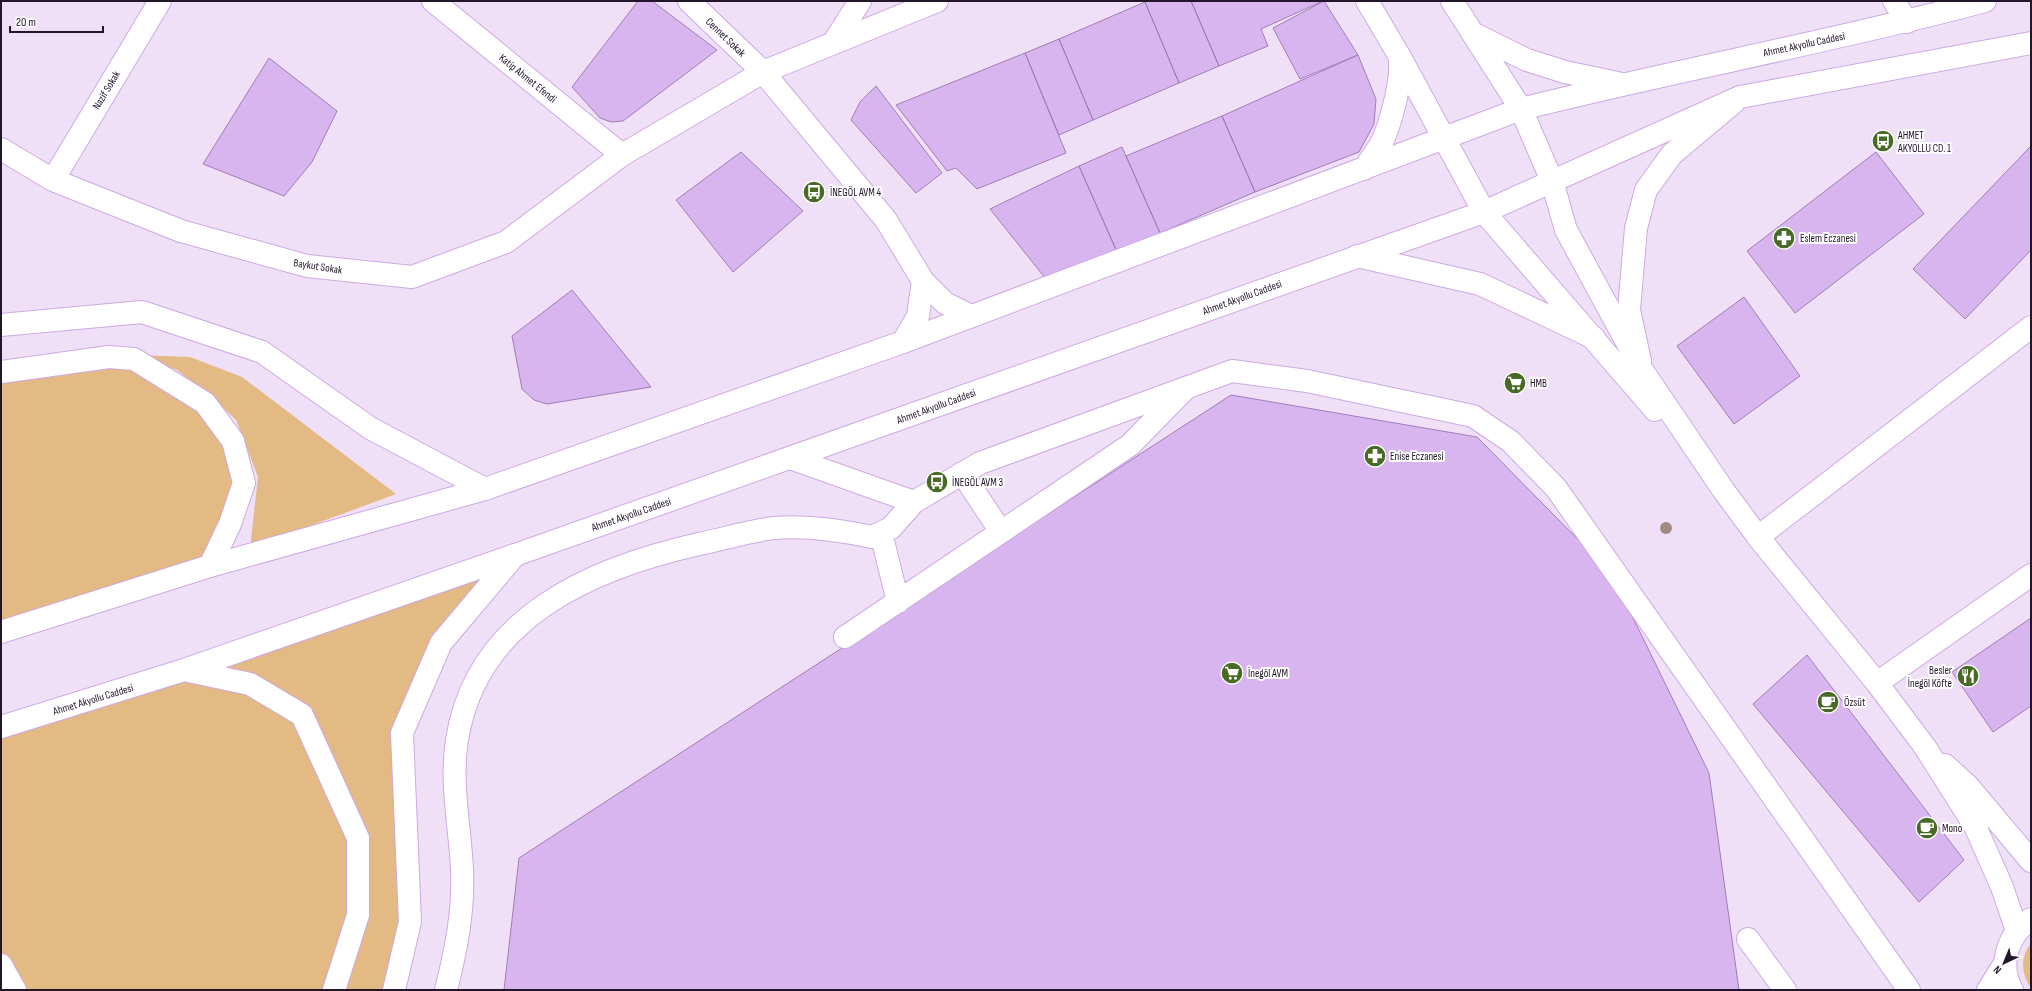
<svg xmlns="http://www.w3.org/2000/svg" width="2032" height="991" viewBox="0 0 2032 991" font-family="'Sofia Sans Condensed',sans-serif">
	<style>
		.green { fill: #e3b984 }
		.building { fill: #d9b5f0; stroke: #a07eb5 }
		.lines { fill: none; stroke-linecap: round; stroke-linejoin: round }
		.minor-casing { stroke: #cda9e3; stroke-width: 24 }
		.major-casing { stroke: #cda9e3; stroke-width: 24 }
		.highway-casing { stroke: #cda9e3; stroke-width: 24 }
		.minor { stroke: #fff; stroke-width: 22 }
		.major { stroke: #fff; stroke-width: 22 }
		.highway { stroke: #fff; stroke-width: 22 }
		.tree { fill: #a18b80 }
		.labels { text-anchor: middle; stroke-width: 4; stroke-linejoin: round; paint-order: stroke }
		.street-label { font-size: 11px; fill: #23152a; stroke: #fff }
		.poi-label { font-size: 11px; fill: #23152a; stroke: #fff; text-anchor: start }
	</style>
	<rect width="100%" height="100%" fill="#efe0f8"/>
	<path class="green" d="M 137,355 L 190,357 L 242,377 L 396,494 L 250,548 L 258,477 L 236,420 L 212,397 L 177,370 Z
		M 109,357 L 205,403 L 244,483 L 210,566 L 1,633 L 1,372 Z
		M 515,555 L 441,643 L 402,733 L 410,922 L 394,990 L 15,990 L 1,967 L 1,727 Z
		M 2031,943 L 2031,988 C 2021,974 2020,957 2031,943 Z"/>
	<path class="building" d="M 638,1 L 652,1 L 717,50 L 623,121 L 611,122 L 600,118 L 572,87 Z
		M 1147,1 L 1191,1 L 1219,66 L 1179,83 L 1145,2 Z
		M 1191,1 L 1323,1 L 1261,29 L 1268,46 L 1219,66 Z
		M 1324,1 L 1358,55 L 1300,79 L 1273,28 Z
		M 1145,2 L 1179,83 L 1093,120 L 1059,39 Z
		M 1059,39 L 1093,120 L 1059,135 L 1025,53 Z
		M 1025,53 L 1066,153 L 977,189 L 956,168 L 947,171 L 896,105 Z
		M 1358,55 L 1376,99 L 1374,124 L 1359,152 L 1255,192 L 1222,116 Z
		M 269,58 L 337,111 L 312,162 L 284,196 L 203,164 Z
		M 876,86 L 942,173 L 916,193 L 851,120 L 860,102 Z
		M 1222,116 L 1255,192 L 1160,233 L 1126,156 Z
		M 2031,146 L 2031,250 L 1965,319 L 1913,269 Z
		M 1122,147 L 1160,233 L 1117,252 L 1079,166 Z
		M 741,152 L 803,211 L 733,272 L 676,200 Z
		M 1876,152 L 1924,214 L 1795,313 L 1747,251 Z
		M 1079,166 L 1117,252 L 1046,279 L 990,209 Z
		M 572,290 L 651,387 L 547,404 L 534,400 L 522,389 L 512,336 Z
		M 1744,297 L 1800,376 L 1734,424 L 1677,346 Z
		M 1231,395 L 1477,437 L 1611,573 L 1709,773 L 1739,990 L 504,990 L 519,858 Z
		M 2031,618 L 2031,706 L 1993,732 L 1952,672 Z
		M 1807,655 L 1964,860 L 1919,902 L 1753,704 Z"/>
	<g class="lines">
		<g class="minor-casing">
			<path id="minor" d="M 433,1 L 622,155
				M 689,1 L 763,72 L 886,220 L 923,281 L 918,316 L 903,342
				M 1367,1 L 1400,57 L 1484,212
				M 1452,1 L 1521,109 L 1552,181
				M 1894,1 L 1907,22
				M 1474,34 L 1527,60 L 1565,72 L 1622,84
				M 834,42 L 860,1
				M 1,149 L 53,180 L 181,231 L 307,266 L 412,277 L 506,242 L 622,155 L 763,72 L 937,1
				M 1364,169 C 1370,160 1378,150 1383,140 C 1391,121 1404,76 1399,55
				M 53,180 L 160,1
				M 1357,256 L 1480,284 L 1594,338
				M 923,281 L 945,303 L 971,316
				M 1640,361 L 1629,310 L 1636,228 L 1646,190 L 1672,154 L 1733,103
				M 790,458 L 914,502
				M 962,473 L 1001,532
				M 881,533 L 898,602
				M 1758,537 L 2031,327
				M 845,637 L 1130,445 L 1184,390
				M 1877,683 L 2031,575
				M 1748,939 L 1785,990
				M 446,990 C 456,950 464,911 462,869 C 460,827 450,782 457,740 C 476,617 592,568 699,544 C 724,539 749,531 774,528 C 808,525 840,530 872,537 L 891,528 L 914,502 L 980,463 L 1232,371 L 1307,381 L 1473,416 L 1510,441 L 1556,488 L 1909,990"/>
		</g>
		<g class="major-casing">
			<path id="major" d="M 1552,181 L 1566,230 L 1642,370 L 1724,491 L 1758,537 L 1877,683 L 1925,747 L 1975,826 L 2002,887 L 2017,931
				M 1484,212 L 1655,410
				M 485,489 L 903,342 L 1521,109 C 1675,70 1832,42 1985,1
				M 515,555 L 1484,212 L 1740,97 L 2031,43
				M 1945,765 L 1968,786 L 2031,861
				M 1988,990 L 2005,963
				M 2012,990 C 1998,965 2007,935 2031,919"/>
		</g>
		<g class="highway-casing">
			<path id="highway" d="M 1,325 L 142,312 L 262,352 L 370,428 L 485,489
				M 1,372 L 109,357 L 134,359 L 205,403 L 233,441 L 244,483 L 230,524 L 210,566
				M 1,632 L 210,566 L 485,489
				M 184,670 L 250,684 L 302,715 L 358,838 L 358,915 L 334,990
				M 1,727 L 184,670 L 515,555
				M 1,965 L 15,990
				M 394,990 L 410,922 L 402,733 L 441,643 L 515,555"/>
		</g>
		<use href="#minor" class="minor"/>
		<use href="#major" class="major"/>
		<use href="#highway" class="highway"/>
	</g>
	<circle class="tree" cx="1666" cy="528" r="6"/>
	<defs>
		<g id="bus-disc" transform="scale(1.15)"><circle r="9.5" fill="#476b24" stroke="#fff"/><path d="M-5-6H5V4H4V6H2V4H-2V6H-4V4H-5ZM-3.5-4V0h7V-4ZM-3.5 1.2v1.5H-2V1.2ZM2 1.2v1.5H3.5V1.2Z" fill="#fff"/></g>
		<g id="pharmacy-disc" transform="scale(1.15)"><circle r="9.5" fill="#476b24" stroke="#fff"/><path d="M-2-6h4v4h4v4h-4v4h-4v-4h-4v-4h4Z" fill="#fff"/></g>
		<g id="supermarket-disc" transform="scale(1.15)"><circle r="9.5" fill="#476b24" stroke="#fff"/><path d="M-6-5.5h2.5l.6 2H6L4.5 2H-2.5L-4.4-4H-6ZM-1.5 3.2a1.3 1.3 0 1 0 .1 0ZM3 3.2a1.3 1.3 0 1 0 .1 0Z" fill="#fff"/></g>
		<g id="restaurant-disc" transform="scale(1.15)"><circle r="9.5" fill="#476b24" stroke="#fff"/><path d="M-5-6h1v4h1v-4h1v4h1v-4h1v5L-1.5 .5V6h-2V.5L-5-1ZM5-6V6H3V1.5H1.5Q1.5-4 5-6Z" fill="#fff"/></g>
		<g id="cafe-disc" transform="scale(1.15)"><circle r="9.5" fill="#476b24" stroke="#fff"/><path d="M-5.5-4.5H6V0H3Q3 3.5 0 3.5H-2.5Q-5.5 3.5-5.5 0ZM3-3.2v2h1.7v-2ZM-6 4.5H4V6H-6Z" fill="#fff"/></g>
	</defs>
	<g fill-rule="evenodd">
		<use href="#bus-disc" x="1883" y="141"/>
		<use href="#bus-disc" x="814" y="192"/>
		<use href="#pharmacy-disc" x="1784" y="238"/>
		<use href="#supermarket-disc" x="1515" y="383"/>
		<use href="#pharmacy-disc" x="1375" y="456"/>
		<use href="#bus-disc" x="937" y="482"/>
		<use href="#supermarket-disc" x="1232" y="673"/>
		<use href="#restaurant-disc" x="1968" y="676"/>
		<use href="#cafe-disc" x="1828" y="702"/>
		<use href="#cafe-disc" x="1927" y="828"/>
	</g>
	<g class="labels">
		<g class="street-label">
			<text transform="translate(726 37) rotate(44)" y="4">Cennet Sokak</text>
			<text transform="translate(1804 44) rotate(-12)" y="4">Ahmet Akyollu Caddesi</text>
			<text transform="translate(528 78) rotate(39)" y="4">Katip Ahmet Efendi</text>
			<text transform="translate(106 90) rotate(-59)" y="4">Nazif Sokak</text>
			<text transform="translate(318 266) rotate(9)" y="4">Baykut Sokak</text>
			<text transform="translate(1242 297) rotate(-20)" y="4">Ahmet Akyollu Caddesi</text>
			<text transform="translate(936 406) rotate(-20)" y="4">Ahmet Akyollu Caddesi</text>
			<text transform="translate(631 514) rotate(-19)" y="4">Ahmet Akyollu Caddesi</text>
			<text transform="translate(93 699) rotate(-17)" y="4">Ahmet Akyollu Caddesi</text>
		</g>
		<g class="poi-label">
			<text x="1898" y="139">AHMET<tspan x="1898" dy="13">AKYOLLU CD. 1</tspan></text>
			<text x="830" y="196">İNEGÖL AVM 4</text>
			<text x="1800" y="242">Eslem Eczanesi</text>
			<text x="1530" y="387">HMB</text>
			<text x="1390" y="460">Enise Eczanesi</text>
			<text x="952" y="486">İNEGÖL AVM 3</text>
			<text x="1952" y="674" text-anchor="end">Besler<tspan x="1952" dy="13">İnegöl Köfte</tspan></text>
			<text x="1248" y="677">İnegöl AVM</text>
			<text x="1844" y="706">Özsüt</text>
			<text x="1942" y="832">Mono</text>
		</g>
	</g>
	<rect width="2032" height="991" fill="none" stroke="#23152a" stroke-width="4"/>
	<g transform="translate(2004 963) rotate(224)" stroke="#ffffff" stroke-width="3" paint-order="stroke">
	<path d="M0-3L7 15L0 10L-7 15Z" fill="#23152a"/>
	<text y="-6" font-size="11" font-weight="bold" text-anchor="middle" fill="#23152a">N</text>
	</g>
	<path d="M10 26v6h93v-6" fill="none" stroke="#23152a" stroke-width="2"/>
	<text x="16" y="26" font-size="12" fill="#23152a" stroke="#ffffff" stroke-width="3" paint-order="stroke">20 m</text>
</svg>
